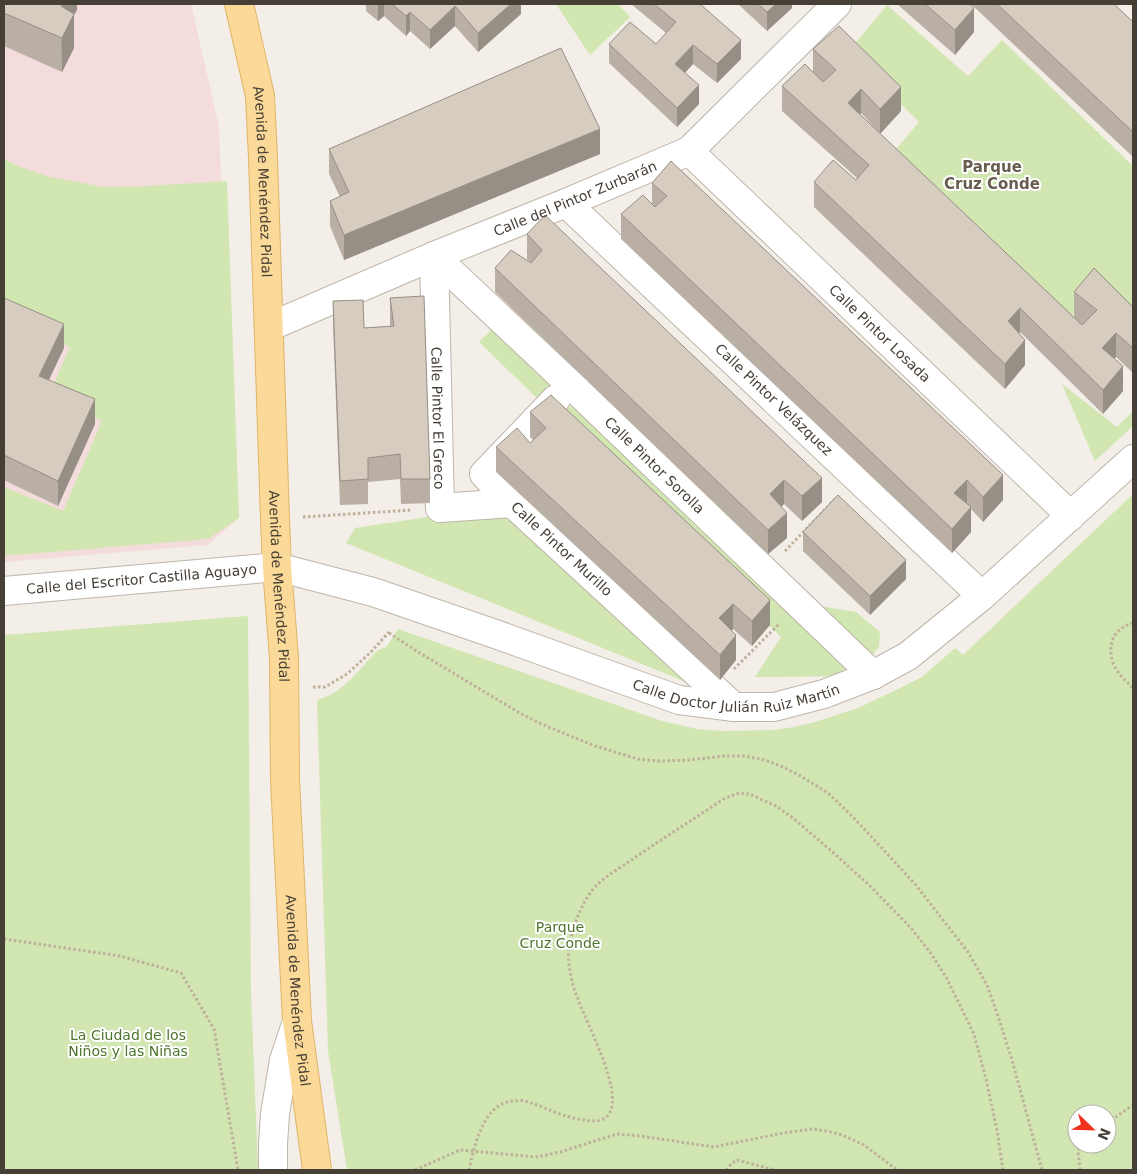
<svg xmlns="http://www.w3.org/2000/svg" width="1137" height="1174" viewBox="0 0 1137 1174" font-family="'DejaVu Sans',sans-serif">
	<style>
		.medical { fill: #f3dcdb }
		.green { fill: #d1e6b1; fill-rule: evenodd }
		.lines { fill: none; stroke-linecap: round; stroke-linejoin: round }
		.minor-casing { stroke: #beb6aa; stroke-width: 30 }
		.major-casing { stroke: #e0b568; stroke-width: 30 }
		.path { stroke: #bfb09b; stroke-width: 3; stroke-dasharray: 2.5 2.5; stroke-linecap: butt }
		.minor { stroke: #fff; stroke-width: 28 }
		.major { stroke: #fbd998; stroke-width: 28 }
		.wall { fill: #b9afa5; fill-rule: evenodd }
		.shaded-wall { fill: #968f86 }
		.building { fill: #d7ccc0; stroke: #968f86 }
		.labels { text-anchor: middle; stroke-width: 4; stroke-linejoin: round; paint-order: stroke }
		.street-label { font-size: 14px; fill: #463f36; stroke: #fff }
		.park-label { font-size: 14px; fill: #4c752b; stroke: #fff }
		.neighbourhood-label { font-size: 15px; font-weight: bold; fill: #685c4e; stroke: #fff }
	</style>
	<rect width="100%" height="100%" fill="#f3eee7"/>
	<path class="medical" d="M 4,4 L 191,4 L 219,127 L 234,522 L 208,545 L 4,562 Z"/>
	<path class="green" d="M 556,4 L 618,4 L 630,17 L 590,55 Z
		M 887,5 L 968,76 L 1002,40 L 1133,166 L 1133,328 L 1094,293 L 1064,323 L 888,159 L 919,122 L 848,52 Z
		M 4,159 L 20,167 L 50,177 L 104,187 L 148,186 L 227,181 L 239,518 L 208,539 L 4,556 L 4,487 L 63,511 L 100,426 L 101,420 L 48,397 L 70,347 L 4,316 Z
		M 495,326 L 556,381 L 539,400 L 479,342 Z
		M 1062,384 L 1117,427 L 1133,411 L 1133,426 L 1095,461 Z
		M 573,404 L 807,604 L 856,612 L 880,632 L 879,647 L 854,676 L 755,677 L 781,637 L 559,416 Z
		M 1133,494 L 1133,1170 L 347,1170 L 328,1051 L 317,700 C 344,693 358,670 377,651 C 380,648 384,649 387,646 C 391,641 394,635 398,629 L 662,721 L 697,729 L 723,731 L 773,730 L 794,727 L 815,722 L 858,708 L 898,689 L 922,677 L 955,648 L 963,655 ZM 1077,1114 L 1107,1114 L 1107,1144 L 1077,1144 Z
		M 506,511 L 698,687 L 346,543 L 355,528 L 454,513 Z
		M 248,616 L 251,992 L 258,1170 L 4,1170 L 4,635 Z"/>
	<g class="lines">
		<g class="minor-casing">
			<g id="minor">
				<path id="s1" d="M 689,151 L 1071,516"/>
				<path id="s2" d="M 566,203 L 982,596"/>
				<path id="s3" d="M 434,256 L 570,384 L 873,675"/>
				<path id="s4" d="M 434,256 L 440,508 L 512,503"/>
				<path id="s5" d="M 269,327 L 434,256 L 566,203 L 689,151 L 837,4"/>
				<path id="s6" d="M 556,399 L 484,474 L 512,503 L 734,707"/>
				<path id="s7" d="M 4,591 L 277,567 L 373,592 L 498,635 L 679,700 L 734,707 L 774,707 L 824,694 L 873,675 L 908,656 L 982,596 L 1133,459"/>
				<path d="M 273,1170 L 273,1144 L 275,1114 L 284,1060 L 297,1021"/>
			</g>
		</g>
		<g class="major-casing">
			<g id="major">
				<path id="s8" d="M 239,4 L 260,96 L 263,158 L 275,519 L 277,567 L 284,658 L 285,780 L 297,1021 L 317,1170"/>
			</g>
		</g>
		<path class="path" d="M 303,517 L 412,510
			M 785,551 L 836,498
			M 1133,623 C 1113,629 1107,644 1113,663 C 1117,673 1126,681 1133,688
			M 389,633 L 415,650 L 518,712 L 539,723 L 595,746 L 638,759 L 659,761 L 689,760 L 725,756 L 745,756 L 765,760 L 783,767 L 799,775 L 828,793 L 853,817 L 915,884 L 968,952 L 987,985 L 999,1019 L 1012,1060 L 1042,1170
			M 734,669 L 779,624
			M 313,687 L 325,687 L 347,674 L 371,652 L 389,632
			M 4,939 L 120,956 L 181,973 L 214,1029 L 238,1170
			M 1107,1123 L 1133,1105
			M 415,1170 L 460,1150 L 537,1157 L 560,1152 L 617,1134 L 640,1136 L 714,1147 L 783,1133 L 812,1129 L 827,1131 L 842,1135 L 864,1145 L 897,1170
			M 469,1170 C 474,1147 483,1104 512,1101 C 516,1101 520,1100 524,1101 C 538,1104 552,1112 566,1116 C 572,1118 579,1119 585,1120 C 594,1122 603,1122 609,1114 C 624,1091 586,1023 578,999 C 573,988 570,975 569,963 C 567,948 572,932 577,918 C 582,907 587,895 596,886 C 607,875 621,867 633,859 C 663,838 694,819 725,798 L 739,793 L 749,794 L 776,806 L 793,818 L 836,855 L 870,886 L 911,928 L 930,952 L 946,977 L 974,1034 L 986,1079 L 997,1130 L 1003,1170
			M 726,1170 L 732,1163 L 737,1160 L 775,1170
			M 1080,1170 L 1078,1151 L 1081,1144"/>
		<use href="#minor" class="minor"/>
		<use href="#major" class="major"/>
	</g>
	<path class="wall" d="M 4,4 L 77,4 L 77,10 L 74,15 L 74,48 L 62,72 L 4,46 Z
		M 366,4 L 521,4 L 521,14 L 478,52 L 455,26 L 430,49 L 410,31 L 406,36 L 384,16 L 378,21 L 366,11 Z
		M 631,4 L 700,4 L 741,59 L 717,83 L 693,64 L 685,73 L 699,104 L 677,127 L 609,63 L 609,44 L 656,44 L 666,33 Z
		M 738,4 L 792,4 L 792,8 L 767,31 Z
		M 897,4 L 970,4 L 974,32 L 955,55 Z
		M 971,4 L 1114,4 L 1133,22 L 1133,157 Z
		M 813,49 L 901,111 L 880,134 L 1074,317 L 1074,292 L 1133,307 L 1133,373 L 1116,357 L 1114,359 L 1123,391 L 1103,414 L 1020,332 L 1019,333 L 1025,365 L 1005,389 L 814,207 L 814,182 L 856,180 L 857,178 L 782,111 L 782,86 L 813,72 ZM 861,113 L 878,131 L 860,114 Z
		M 329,149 L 600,154 L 344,260 L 330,226 L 330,201 L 340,197 L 329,174 Z
		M 652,183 L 1003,500 L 983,522 L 971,509 L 971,532 L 952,553 L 621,239 L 621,214 L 652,204 Z
		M 527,234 L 822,502 L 802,521 L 784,504 L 781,507 L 787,538 L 768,554 L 495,292 L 495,268 L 531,263 L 527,259 Z
		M 4,298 L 64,348 L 49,380 L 95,424 L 58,506 L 4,480 Z
		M 390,298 L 430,479 L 430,503 L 401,504 L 400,479 L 368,482 L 368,504 L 340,505 L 333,326 L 333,301 L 364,328 L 390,326 Z
		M 530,412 L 770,625 L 752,646 L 733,629 L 731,631 L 736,660 L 720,680 L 496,472 L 496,447 L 530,443 L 533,440 L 530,437 Z
		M 803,532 L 906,579 L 870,615 L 803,551 Z"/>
	<path class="shaded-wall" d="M 63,4 L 77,4 L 77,10 L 74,15 L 74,48 L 62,72 L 61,6 Z
		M 378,4 L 384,4 L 384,16 L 378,21 Z
		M 511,4 L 521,4 L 521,14 L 478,52 L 478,33 Z
		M 776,4 L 792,4 L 792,8 L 767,31 L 767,12 Z
		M 455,6 L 455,26 L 430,49 L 430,30 Z
		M 974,8 L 974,32 L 955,55 L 955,30 Z
		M 410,12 L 410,31 L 406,36 L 406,16 Z
		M 741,40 L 741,59 L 717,83 L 717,64 Z
		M 693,45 L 693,64 L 675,83 L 675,64 Z
		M 699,85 L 699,104 L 677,127 L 677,108 Z
		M 901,87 L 901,111 L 880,134 L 880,109 Z
		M 861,89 L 861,113 L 848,128 L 848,103 Z
		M 600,129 L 600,154 L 344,260 L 344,235 Z
		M 1020,308 L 1020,332 L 1008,345 L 1008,321 Z
		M 64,324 L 64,348 L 39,400 L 39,376 Z
		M 1116,333 L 1116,357 L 1102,372 L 1102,348 Z
		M 1025,340 L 1025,365 L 1005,389 L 1005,364 Z
		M 1123,366 L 1123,391 L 1103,414 L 1103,390 Z
		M 95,399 L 95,424 L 58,506 L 58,481 Z
		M 1003,475 L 1003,500 L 983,522 L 983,497 Z
		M 822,478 L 822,502 L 802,521 L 802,496 Z
		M 784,480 L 784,504 L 770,519 L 770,494 Z
		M 967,480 L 967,505 L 954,493 Z
		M 971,507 L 971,532 L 952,553 L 952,529 Z
		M 787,513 L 787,538 L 768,554 L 768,530 Z
		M 906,560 L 906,579 L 870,615 L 870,596 Z
		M 770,600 L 770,625 L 752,646 L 752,621 Z
		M 733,604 L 733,629 L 719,642 L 719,618 Z
		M 736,635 L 736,660 L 720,680 L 720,655 Z"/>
	<path class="building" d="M 4,4 L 63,4 L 61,6 L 74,14 L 62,38 L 4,13 Z
		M 392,4 L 511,4 L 478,33 L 455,6 L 430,30 L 410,12 L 406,16 Z
		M 654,4 L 700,4 L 741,40 L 717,64 L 693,45 L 675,64 L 699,85 L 677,108 L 609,44 L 630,22 L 656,44 L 676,22 Z
		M 758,4 L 776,4 L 767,12 Z
		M 925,4 L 970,4 L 974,8 L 955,30 Z
		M 997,4 L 1114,4 L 1133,22 L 1133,132 Z
		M 839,26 L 901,87 L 880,109 L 861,89 L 848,103 L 1082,325 L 1097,310 L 1074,292 L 1094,268 L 1133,307 L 1133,348 L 1116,333 L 1102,348 L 1123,366 L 1103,390 L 1020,308 L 1008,321 L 1025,340 L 1005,364 L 814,182 L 833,160 L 856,180 L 869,165 L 782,86 L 805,64 L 823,82 L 836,70 L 813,49 Z
		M 561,48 L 600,129 L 344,235 L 330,201 L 349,192 L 329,149 Z
		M 671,161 L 1003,475 L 983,497 L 967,480 L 954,493 L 971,507 L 952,529 L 621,214 L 643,195 L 655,207 L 667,196 L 652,183 Z
		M 545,215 L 822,478 L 802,496 L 784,480 L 770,494 L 787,513 L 768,530 L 495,268 L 511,250 L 531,263 L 542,250 L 527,234 Z
		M 424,296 L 430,479 L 401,479 L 400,454 L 368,458 L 368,479 L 340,481 L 333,301 L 363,300 L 364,328 L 394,326 L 390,298 Z
		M 4,298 L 64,324 L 39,376 L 95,399 L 58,481 L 4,455 Z
		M 551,395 L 770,600 L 752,621 L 733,604 L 719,618 L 736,635 L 720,655 L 496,447 L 517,428 L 530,443 L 546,428 L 530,412 Z
		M 838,495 L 906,560 L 870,596 L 803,532 Z"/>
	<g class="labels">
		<g class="street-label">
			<text dy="5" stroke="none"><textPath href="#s8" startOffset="180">Avenida de Menéndez Pidal</textPath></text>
			<text dy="5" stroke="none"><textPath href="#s5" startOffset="332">Calle del Pintor Zurbarán</textPath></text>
			<text dy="5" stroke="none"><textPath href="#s1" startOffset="264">Calle Pintor Losada</textPath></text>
			<text dy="5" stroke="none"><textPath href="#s2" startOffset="286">Calle Pintor Velázquez</textPath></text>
			<text dy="5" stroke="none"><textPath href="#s4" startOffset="162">Calle Pintor El Greco</textPath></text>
			<text dy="5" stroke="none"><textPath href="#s3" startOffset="304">Calle Pintor Sorolla</textPath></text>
			<text dy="5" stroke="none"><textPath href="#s6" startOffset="212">Calle Pintor Murillo</textPath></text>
			<text dy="5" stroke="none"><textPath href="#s7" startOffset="138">Calle del Escritor Castilla Aguayo</textPath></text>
			<text dy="5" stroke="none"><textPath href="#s8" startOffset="585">Avenida de Menéndez Pidal</textPath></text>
			<text dy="5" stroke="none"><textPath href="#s7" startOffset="755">Calle Doctor Julián Ruiz Martín</textPath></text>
			<text dy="5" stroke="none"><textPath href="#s8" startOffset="990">Avenida de Menéndez Pidal</textPath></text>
		</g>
		<g class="park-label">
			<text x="560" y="932">Parque<tspan x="560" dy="16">Cruz Conde</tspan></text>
			<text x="128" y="1040">La Ciudad de los<tspan x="128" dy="16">Niños y las Niñas</tspan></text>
		</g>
		<g class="neighbourhood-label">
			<text x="992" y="172">Parque<tspan x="992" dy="17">Cruz Conde</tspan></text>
		</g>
	</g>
	<rect width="1137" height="1174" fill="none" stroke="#463f36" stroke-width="10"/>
	<g transform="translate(1092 1129) rotate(113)"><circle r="24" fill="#ffffff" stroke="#b5b2af"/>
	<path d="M0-4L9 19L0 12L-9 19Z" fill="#f3321e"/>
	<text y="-8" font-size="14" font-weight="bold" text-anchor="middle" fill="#463f36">N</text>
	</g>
</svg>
